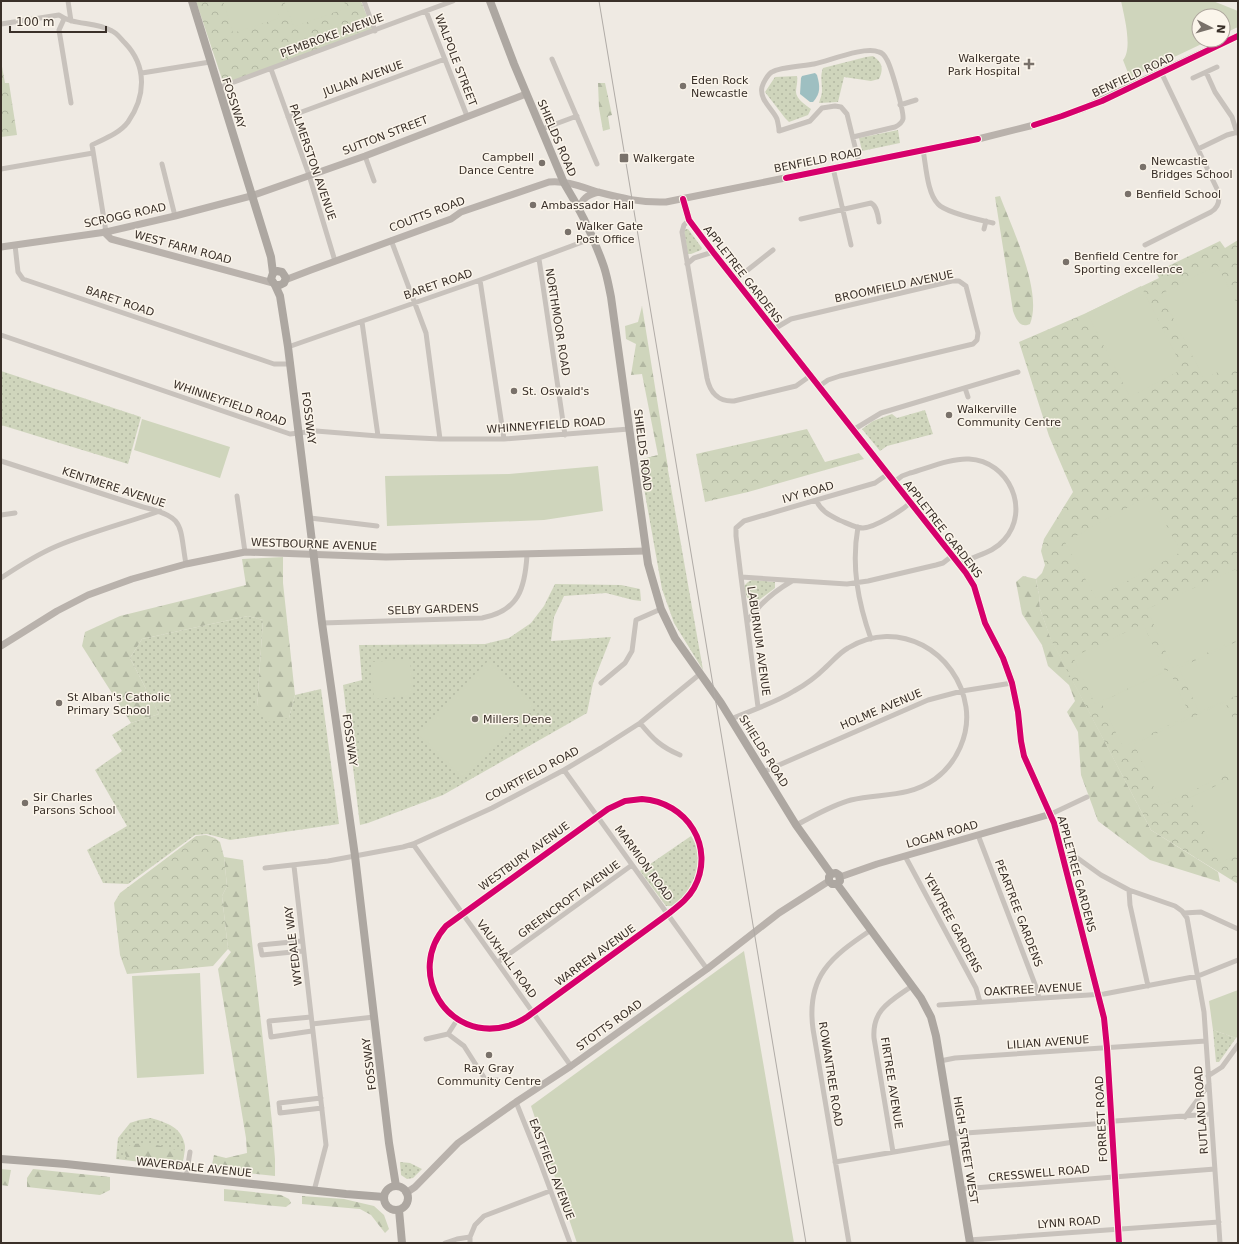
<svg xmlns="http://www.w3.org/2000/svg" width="1239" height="1244" viewBox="0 0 1239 1244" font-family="'DejaVu Sans',sans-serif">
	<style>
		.grass { fill: url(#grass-dots) }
		.forest { fill: url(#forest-firs) }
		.park { fill: url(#park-crowns) }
		.garden { fill: #cfd5bc }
		.water { fill: #9ebfc1 }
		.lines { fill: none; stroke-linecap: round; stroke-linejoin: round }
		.street { stroke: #c8c2bc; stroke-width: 5 }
		.secondary { stroke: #b9b2ac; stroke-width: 7 }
		.primary { stroke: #ada7a1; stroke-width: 8 }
		.tram { stroke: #b0aba6; stroke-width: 1 }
		.cycleway-casing { stroke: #fbf5eb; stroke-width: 8 }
		.cycleway { stroke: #d6006c; stroke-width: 6 }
		.poi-dot { fill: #79716a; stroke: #fbf5eb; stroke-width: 1.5 }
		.labels { text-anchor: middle; stroke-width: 3; stroke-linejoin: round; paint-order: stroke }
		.street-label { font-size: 11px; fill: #3a3029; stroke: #fbf5eb }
		.poi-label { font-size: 11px; fill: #3a3029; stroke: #fbf5eb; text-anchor: start }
	</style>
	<defs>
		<pattern id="grass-dots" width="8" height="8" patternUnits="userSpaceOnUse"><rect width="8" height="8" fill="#cfd5bc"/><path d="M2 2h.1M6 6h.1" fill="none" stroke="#b2b7a2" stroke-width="1.8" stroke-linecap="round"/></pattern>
		<pattern id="forest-firs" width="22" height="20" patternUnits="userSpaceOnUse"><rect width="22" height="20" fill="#cfd5bc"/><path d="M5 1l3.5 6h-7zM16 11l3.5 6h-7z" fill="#b2b7a2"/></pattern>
		<pattern id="park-crowns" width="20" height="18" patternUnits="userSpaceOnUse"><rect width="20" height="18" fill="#cfd5bc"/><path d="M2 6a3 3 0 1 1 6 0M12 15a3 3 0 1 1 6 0" fill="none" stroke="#b2b7a2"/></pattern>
	</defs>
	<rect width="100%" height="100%" fill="#efeae3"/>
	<path class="grass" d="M 873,56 C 882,62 884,68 879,79 L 871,81 L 844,77 L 838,102 L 819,103 C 820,99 822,95 822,91 C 822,82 820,76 823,68 L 866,57 Z
		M 797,76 C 798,83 796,87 796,92 C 796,99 806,105 811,109 L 808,115 L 789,122 L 785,118 L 765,92 L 775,77 Z
		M 898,130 L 900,143 L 862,151 L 859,138 Z
		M 686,229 L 688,229 L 702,248 L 701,250 L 691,254 L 688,254 L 684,231 Z
		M 1,371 L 141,417 L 128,464 L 1,425 Z
		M 925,410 L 933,434 L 887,446 L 880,451 L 862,429 L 873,421 L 892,414 L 897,418 Z
		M 665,453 L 703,670 L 674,623 L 662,589 L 639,460 Z
		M 752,580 L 775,582 L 775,588 L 755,603 C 746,600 746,595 744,586 L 748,582 Z
		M 555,584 L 621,585 L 640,589 L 641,601 L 633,600 L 606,593 L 564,596 L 554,617 L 551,641 L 611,637 L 593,683 L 587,713 L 443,795 L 368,823 L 360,825 L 343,685 L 362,680 L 359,645 L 485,644 L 509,638 L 531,623 L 544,606 Z
		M 248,616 L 263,620 L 257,706 L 289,718 L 295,695 L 321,689 L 339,824 L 230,840 L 207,834 L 195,835 L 128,884 L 103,883 L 87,850 L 127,826 L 95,770 L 122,751 L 112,735 L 131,723 L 159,714 L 130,658 L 142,639 Z
		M 691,836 C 707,859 693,890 674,906 L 666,906 L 640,871 Z
		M 1213,1030 L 1236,1038 L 1219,1062 L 1216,1062 Z
		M 151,1118 C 167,1123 182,1127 185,1146 C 185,1152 183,1161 182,1167 L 116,1159 L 118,1138 L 130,1123 L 139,1120 Z
		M 400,1162 L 410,1163 L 422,1169 L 413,1178 L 407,1179 L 401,1175 Z"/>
	<path class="forest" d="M 598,83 L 605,83 L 612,115 L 608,116 L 610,129 L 603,131 L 599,108 Z
		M 1000,196 C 1012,228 1043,292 1030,324 C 1020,329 1016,319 1013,311 L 995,197 Z
		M 642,306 L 668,468 L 644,473 L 639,460 L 658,455 L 642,374 L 631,375 L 636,344 L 626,339 L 625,326 L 638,322 Z
		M 283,557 L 283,583 L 295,695 L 289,718 L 267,722 L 257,706 L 263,620 L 248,616 L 142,639 L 130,658 L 159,714 L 131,723 L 82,646 L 85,632 L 120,616 L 246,585 L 242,559 Z
		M 1023,576 L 1036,579 L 1039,594 L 1040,609 L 1051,639 L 1151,830 L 1218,872 L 1220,882 L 1150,860 L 1098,821 L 1081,775 L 1078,732 L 1067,712 L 1075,701 L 1069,685 L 1048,666 L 1042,645 L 1022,614 L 1016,582 Z
		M 224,857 L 243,860 L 272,1122 L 275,1159 L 275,1176 L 211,1169 L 214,1155 L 226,1158 L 247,1153 L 246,1138 L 218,969 L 231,952 L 228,949 L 222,896 L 227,886 Z
		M 149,1143 L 184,1152 L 182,1167 L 127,1159 L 124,1150 L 132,1144 Z
		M 1,1169 L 11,1170 L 8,1186 L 1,1185 Z
		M 33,1169 L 110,1177 L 110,1190 L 100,1195 L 27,1187 L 27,1178 Z
		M 224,1189 L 281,1195 L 289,1199 L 291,1203 L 286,1207 L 224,1201 Z
		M 302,1196 L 344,1199 L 374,1206 L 384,1215 L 389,1229 L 385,1233 L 371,1215 L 360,1209 L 302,1204 Z"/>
	<path class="park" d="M 196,1 L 361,1 L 372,29 L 224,85 Z
		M 1,61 L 5,83 L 9,83 L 17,135 L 1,137 Z
		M 1238,240 L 1238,884 L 1151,830 L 1051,640 L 1040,609 L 1039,594 L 1036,579 L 1042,573 L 1045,565 L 1041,551 L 1044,539 L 1073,492 L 1049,436 L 1019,342 L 1084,314 L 1159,278 L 1156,272 L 1220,241 L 1225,248 Z
		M 807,429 L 825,462 L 859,453 L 864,459 L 748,492 L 705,502 L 696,454 Z
		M 206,835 L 215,838 L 220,842 L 224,857 L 227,886 L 222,896 L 228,949 L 213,966 L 127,974 L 120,955 L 114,903 L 120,893 L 196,836 Z"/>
	<path class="garden" d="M 223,1 L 274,1 L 280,18 L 233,33 Z
		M 284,1 L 344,1 L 346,8 L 294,27 Z
		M 1121,1 L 1213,1 L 1238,11 L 1238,27 L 1223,34 L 1223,16 L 1199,16 L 1199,40 L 1210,40 L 1130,78 L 1123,60 C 1133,49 1124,15 1121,1 Z
		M 1217,265 L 1238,306 L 1238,362 L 1204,379 L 1161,294 Z
		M 1141,286 L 1183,369 L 1130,397 L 1087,313 Z
		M 142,419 L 230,447 L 220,478 L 134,450 Z
		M 598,466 L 603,511 L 544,520 L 387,526 L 385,476 L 509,474 Z
		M 1150,495 L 1181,552 L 1096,598 L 1065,542 Z
		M 1236,569 L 1238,574 L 1238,639 L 1173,668 L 1147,609 Z
		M 1143,624 L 1165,671 L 1095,704 L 1073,657 Z
		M 1238,641 L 1238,695 L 1199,712 L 1179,668 Z
		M 410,659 L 413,696 L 374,699 L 371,662 Z
		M 488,661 L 533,705 L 462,777 L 417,733 Z
		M 1169,670 L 1190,715 L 1123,747 L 1101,702 Z
		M 1225,702 L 1238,729 L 1238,769 L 1162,805 L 1134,744 Z
		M 1238,776 L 1238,855 L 1219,863 L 1189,798 Z
		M 744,951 L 794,1243 L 577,1243 L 531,1106 Z
		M 200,973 L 204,1074 L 137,1078 L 132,976 Z
		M 1238,990 L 1238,1036 L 1236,1038 L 1213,1030 L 1209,1001 Z"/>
	<path class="water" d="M 815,73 L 817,75 C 820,86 821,93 813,102 L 810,102 L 800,94 L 801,78 L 802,76 Z"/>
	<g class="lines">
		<path class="street" d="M 68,1 L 71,21
			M 364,1 L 375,31
			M 426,11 L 467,116
			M 64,19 L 59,30 L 71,103
			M 1,24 L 59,15 C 74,26 95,21 112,31 C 117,33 121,39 125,43 C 147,66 146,96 128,122 C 120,133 104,139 92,145 L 106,232
			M 552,59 L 597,164
			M 271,69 L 309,175 L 335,261
			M 1206,72 L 1215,92 L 1232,117 L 1237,133
			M 142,73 L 210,62
			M 1193,78 L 1217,67
			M 218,88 L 453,1
			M 900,105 L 916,100
			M 288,117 L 445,59
			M 542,129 L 577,116
			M 853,137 L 895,127 C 899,125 902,123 903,119 C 904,111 891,67 887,60 C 885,56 883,53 879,52 C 864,46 829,61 814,64 C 804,66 780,67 772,72 C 768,74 763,83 762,87 C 759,100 773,109 777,119 C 778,123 779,127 779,131 L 810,121 L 822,108 L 835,106 L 841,107 L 847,114 L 859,163
			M 1198,149 L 1227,135 L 1238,132
			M 923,150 C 926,165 927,193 938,204 C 946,213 980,220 993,223
			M 365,156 L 374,181
			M 162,164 L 175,216
			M 833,168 L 851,245
			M 1,169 L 93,153
			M 801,219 L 871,203 C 877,206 878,216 879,222
			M 689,220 L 684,225 L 682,232 L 707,378 C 710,393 719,402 734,401 L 796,386 L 810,376
			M 984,229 L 986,221
			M 391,240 L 426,333 L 440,439
			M 15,245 L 18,272 L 23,279 L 274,364 L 290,364
			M 1145,245 L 1211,212 C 1219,207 1220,199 1218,191 L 1161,72
			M 539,259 L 565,435
			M 687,264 L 694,258 L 713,252
			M 480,280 L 504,439
			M 735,280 L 773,250
			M 362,322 L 378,436
			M 774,329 L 791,319 L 952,281 L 959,281 L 966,286 L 978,333 L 977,340 L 973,344 L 840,376 L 828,380 L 818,387
			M 1,335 L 290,434 L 316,431 L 378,436 L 440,439 L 504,439 L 629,429
			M 288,347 L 480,280 L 593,238
			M 965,388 L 968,397
			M 853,430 L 881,413 L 1018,372
			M 1,461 L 143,507 C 186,517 179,525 186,564
			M 894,482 L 902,476 L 910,473 C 928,468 951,458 969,459 C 1009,461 1031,510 1004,540 C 992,554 974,555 959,565
			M 237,496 L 245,552
			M 816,500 C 821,511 829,515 839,520 C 847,523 855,528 863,528 C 876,527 901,511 910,503
			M 1,515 L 15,513
			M 310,518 L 377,526
			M 858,527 C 851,566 858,602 871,639
			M 741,577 L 847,584 L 868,581 L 936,565 L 943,563 L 952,556
			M 1,578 C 19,566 38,554 57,546 C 91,532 126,523 160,511
			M 747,622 C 759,604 773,592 792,581
			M 322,623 L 482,618 C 519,611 525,588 527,555
			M 601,683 L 625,663 L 632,651 L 636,620 L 661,609
			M 758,707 L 741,577 L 736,536 L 736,528 L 744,521 L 875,483 L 888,474
			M 731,719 C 752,710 775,703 794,691 C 805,685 816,677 825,668 C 833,661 839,653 848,648 C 898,617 958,652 966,707 C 970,734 957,763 935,779 C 908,798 881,793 851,800 C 832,805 814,816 796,825
			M 640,723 C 653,739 661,747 680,755
			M 564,770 L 707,969
			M 763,772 L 928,700 L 962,691 L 1012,683
			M 642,799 C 687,802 716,847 694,888 C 688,899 678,906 668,914 L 527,1017 C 521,1021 515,1024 508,1026 C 447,1043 405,972 446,926 L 608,809 L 625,801 Z
			M 1051,814 L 1087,797
			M 978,835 L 1036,987 L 1039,998
			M 413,844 L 571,1066
			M 905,856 L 976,988 L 980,1002
			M 1063,858 L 1076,857 L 1101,875 L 1129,890 L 1175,906 L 1182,911 L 1187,918 L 1204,1012 L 1220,1243
			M 294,866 L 326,1145 L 314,1191
			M 265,868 L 328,861 L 403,847 L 413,844 L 492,808 L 564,770 L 601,748 L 640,723 L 700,674
			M 1129,890 L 1130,905 L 1148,986
			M 1184,913 L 1201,912 L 1238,929
			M 302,941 L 260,945 L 262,955 L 303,951
			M 498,962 L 632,865
			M 939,1005 L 1104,994 L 1198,976 L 1238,960
			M 311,1017 L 269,1021 L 271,1037 L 312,1031
			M 312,1024 L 374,1017
			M 448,1034 L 464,1046 L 485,1079 L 498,1080
			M 426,1039 L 448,1034 L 457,1020
			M 940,1061 L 955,1058 L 1206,1041
			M 1208,1076 L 1222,1067 L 1238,1045
			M 321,1098 L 279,1103 L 280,1113 L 322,1108
			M 516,1102 L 540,1162 L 570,1243
			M 1185,1117 L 1209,1084
			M 952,1134 L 1107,1123 L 1115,1121 L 1211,1114
			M 893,1152 L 874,1038 C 872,1009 891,1001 912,986
			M 835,1162 L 953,1142
			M 186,1177 L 190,1152
			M 961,1189 L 1215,1169
			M 969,1240 L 1219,1222
			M 445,1243 L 457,1239 L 470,1237
			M 470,1243 L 470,1237 L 475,1225 L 484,1216 L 550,1191
			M 849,1243 L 813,1029 C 806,976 831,957 871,930"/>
		<path class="secondary" d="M 683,199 L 689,220 L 713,252 L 966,573 L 974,586 L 985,623 L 1003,658 L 1012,683 L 1018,712 L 1021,741 L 1024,756 L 1054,823 L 1104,1018 L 1107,1048 L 1119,1243
			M 579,210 C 582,198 587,195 599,192
			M 104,232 L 111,239 L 273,283
			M 1,247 L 106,232 L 175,216 L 251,196 L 365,156 L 526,94
			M 285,280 L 311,270 L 451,219 L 461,212 L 549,182 C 565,180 582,187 598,192 C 621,198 641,203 666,202 L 978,139 L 1034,125 L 1082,109 L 1238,36
			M 1,646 L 57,611 L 88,595 L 132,579 L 186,564 L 245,552 L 386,557 L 646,551
			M 840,877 L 877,864 L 1051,814
			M 406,1193 L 415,1187 L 458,1143 L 516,1102 L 571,1066 L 707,969 L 779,913 L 829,881"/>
		<path class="primary" d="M 192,1 L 271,257 L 273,273
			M 490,1 L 514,64 L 564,183 C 580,209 594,238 604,267 C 607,276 609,287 611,297 L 648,564 L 661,609 L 675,638 L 721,703 L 796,825 L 831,874
			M 275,285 L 280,285 L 284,283 L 286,278 L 282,272 L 277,271 L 273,273 L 271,279 L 275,285 L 280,296 L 288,347 L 322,623 L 355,856 L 389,1143 L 396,1186
			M 831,874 L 836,873 L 839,875 L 840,881 L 837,884
			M 831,874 L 829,877 L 829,881 L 832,884 L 837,884
			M 837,884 L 921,998 L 931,1017 L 936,1036 L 970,1243
			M 1,1159 L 66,1164 L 346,1194 L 384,1197
			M384 1198a12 12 0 1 1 24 0a12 12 0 1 1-24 0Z
			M 399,1210 L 402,1243"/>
		<path class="tram" d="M 599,1 L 806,1243"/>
		<g class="cycleway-casing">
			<path id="cycleway" d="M 1034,125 L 1062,116 L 1102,101 L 1238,36
				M 786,178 L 978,139
				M 683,199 L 689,220 L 713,252 L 966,573 L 974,586 L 985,623 L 1003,658 L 1012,683 L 1018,712 L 1021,741 L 1024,756 L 1054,823 L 1104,1018 L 1107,1048 L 1119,1243
				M 642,799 C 687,802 716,847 694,888 C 688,899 678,906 668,914 L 527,1017 C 521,1021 515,1024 508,1026 C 447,1043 405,972 446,926 L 608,809 L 625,801 Z"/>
		</g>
		<use href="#cycleway" class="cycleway"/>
	</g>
	<g class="poi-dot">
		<path d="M1027 58h4v4h4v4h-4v4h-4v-4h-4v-4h4z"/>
		<circle cx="683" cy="86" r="4"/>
		<rect x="619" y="153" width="10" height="10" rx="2"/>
		<circle cx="542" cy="163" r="4"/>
		<circle cx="1143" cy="167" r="4"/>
		<circle cx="1128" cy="194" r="4"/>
		<circle cx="533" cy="205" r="4"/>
		<circle cx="568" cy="232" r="4"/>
		<circle cx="1066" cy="262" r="4"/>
		<circle cx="514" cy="391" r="4"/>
		<circle cx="949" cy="415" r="4"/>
		<circle cx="59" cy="703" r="4"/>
		<circle cx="475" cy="719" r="4"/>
		<circle cx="25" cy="803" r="4"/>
		<circle cx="489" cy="1055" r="4"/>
	</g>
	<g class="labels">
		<g class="street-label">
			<text transform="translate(332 35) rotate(-20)" y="4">PEMBROKE AVENUE</text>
			<text transform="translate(456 60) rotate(69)" y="4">WALPOLE STREET</text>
			<text transform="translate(1133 75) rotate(-25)" y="4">BENFIELD ROAD</text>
			<text transform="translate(363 78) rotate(-20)" y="4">JULIAN AVENUE</text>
			<text transform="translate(234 103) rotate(72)" y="4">FOSSWAY</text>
			<text transform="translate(385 135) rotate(-21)" y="4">SUTTON STREET</text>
			<text transform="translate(557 138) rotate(67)" y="4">SHIELDS ROAD</text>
			<text transform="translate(818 160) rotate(-11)" y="4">BENFIELD ROAD</text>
			<text transform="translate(313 162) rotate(71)" y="4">PALMERSTON AVENUE</text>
			<text transform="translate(427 214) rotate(-21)" y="4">COUTTS ROAD</text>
			<text transform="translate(125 215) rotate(-12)" y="4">SCROGG ROAD</text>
			<text transform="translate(183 247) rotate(15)" y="4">WEST FARM ROAD</text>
			<text transform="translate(743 274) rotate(52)" y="4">APPLETREE GARDENS</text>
			<text transform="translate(438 284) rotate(-19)" y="4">BARET ROAD</text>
			<text transform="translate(894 286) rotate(-12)" y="4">BROOMFIELD AVENUE</text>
			<text transform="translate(120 301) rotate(19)" y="4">BARET ROAD</text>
			<text transform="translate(558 322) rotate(81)" y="4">NORTHMOOR ROAD</text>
			<text transform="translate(230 403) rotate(19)" y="4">WHINNEYFIELD ROAD</text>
			<text transform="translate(309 418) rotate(83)" y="4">FOSSWAY</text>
			<text transform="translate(546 425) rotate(-4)" y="4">WHINNEYFIELD ROAD</text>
			<text transform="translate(643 450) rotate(83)" y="4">SHIELDS ROAD</text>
			<text transform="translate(114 487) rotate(18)" y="4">KENTMERE AVENUE</text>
			<text transform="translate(808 492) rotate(-16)" y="4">IVY ROAD</text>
			<text transform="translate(943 529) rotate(52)" y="4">APPLETREE GARDENS</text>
			<text transform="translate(314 544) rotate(2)" y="4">WESTBOURNE AVENUE</text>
			<text transform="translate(433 609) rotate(-2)" y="4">SELBY GARDENS</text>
			<text transform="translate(759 641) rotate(82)" y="4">LABURNUM AVENUE</text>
			<text transform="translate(881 709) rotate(-23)" y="4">HOLME AVENUE</text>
			<text transform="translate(350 740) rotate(82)" y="4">FOSSWAY</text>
			<text transform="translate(764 751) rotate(58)" y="4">SHIELDS ROAD</text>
			<text transform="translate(532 774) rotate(-28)" y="4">COURTFIELD ROAD</text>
			<text transform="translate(942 834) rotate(-16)" y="4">LOGAN ROAD</text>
			<text transform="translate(524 856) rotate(-36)" y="4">WESTBURY AVENUE</text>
			<text transform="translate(644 863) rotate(54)" y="4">MARMION ROAD</text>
			<text transform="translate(1077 874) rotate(75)" y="4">APPLETREE GARDENS</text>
			<text transform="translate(569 899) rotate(-36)" y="4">GREENCROFT AVENUE</text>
			<text transform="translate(1019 913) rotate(69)" y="4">PEARTREE GARDENS</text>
			<text transform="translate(953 923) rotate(62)" y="4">YEWTREE GARDENS</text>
			<text transform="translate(293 946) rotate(-97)" y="4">WYEDALE WAY</text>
			<text transform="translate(595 955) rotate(-36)" y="4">WARREN AVENUE</text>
			<text transform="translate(507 959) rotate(54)" y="4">VAUXHALL ROAD</text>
			<text transform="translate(1033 989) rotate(-3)" y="4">OAKTREE AVENUE</text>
			<text transform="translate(609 1025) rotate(-36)" y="4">STOTTS ROAD</text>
			<text transform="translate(1048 1042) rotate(-4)" y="4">LILIAN AVENUE</text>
			<text transform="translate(369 1064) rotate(-97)" y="4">FOSSWAY</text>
			<text transform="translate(831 1074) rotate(81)" y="4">ROWANTREE ROAD</text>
			<text transform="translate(892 1083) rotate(81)" y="4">FIRTREE AVENUE</text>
			<text transform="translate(1201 1110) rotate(-94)" y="4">RUTLAND ROAD</text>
			<text transform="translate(1101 1119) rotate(-93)" y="4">FORREST ROAD</text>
			<text transform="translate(966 1150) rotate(81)" y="4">HIGH STREET WEST</text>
			<text transform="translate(194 1167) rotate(6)" y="4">WAVERDALE AVENUE</text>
			<text transform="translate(552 1169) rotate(69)" y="4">EASTFIELD AVENUE</text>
			<text transform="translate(1039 1173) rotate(-5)" y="4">CRESSWELL ROAD</text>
			<text transform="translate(1069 1222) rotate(-4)" y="4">LYNN ROAD</text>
		</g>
		<g class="poi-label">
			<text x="1020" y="62" text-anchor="end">Walkergate<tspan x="1020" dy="13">Park Hospital</tspan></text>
			<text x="691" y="84">Eden Rock<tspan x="691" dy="13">Newcastle</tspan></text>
			<text x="534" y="161" text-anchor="end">Campbell<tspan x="534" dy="13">Dance Centre</tspan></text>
			<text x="633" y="162">Walkergate</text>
			<text x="1151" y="165">Newcastle<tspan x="1151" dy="13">Bridges School</tspan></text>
			<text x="1136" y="198">Benfield School</text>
			<text x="541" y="209">Ambassador Hall</text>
			<text x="576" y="230">Walker Gate<tspan x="576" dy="13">Post Office</tspan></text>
			<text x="1074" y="260">Benfield Centre for<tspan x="1074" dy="13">Sporting excellence</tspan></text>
			<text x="522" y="395">St. Oswald's</text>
			<text x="957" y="413">Walkerville<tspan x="957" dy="13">Community Centre</tspan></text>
			<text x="67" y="701">St Alban's Catholic<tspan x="67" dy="13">Primary School</tspan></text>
			<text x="483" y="723">Millers Dene</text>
			<text x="33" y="801">Sir Charles<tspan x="33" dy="13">Parsons School</tspan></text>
			<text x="489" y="1072" text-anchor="middle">Ray Gray<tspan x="489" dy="13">Community Centre</tspan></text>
		</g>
	</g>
	<rect width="1239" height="1244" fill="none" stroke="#3a3029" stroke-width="4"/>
	<g transform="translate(1211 28) rotate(96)"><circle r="19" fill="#fbf5eb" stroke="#aea69d"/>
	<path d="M0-3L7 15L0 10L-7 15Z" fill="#79716a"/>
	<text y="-6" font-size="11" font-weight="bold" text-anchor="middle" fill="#3a3029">N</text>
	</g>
	<path d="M10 26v6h96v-6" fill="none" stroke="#3a3029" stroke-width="2"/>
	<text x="16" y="26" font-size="12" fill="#3a3029" stroke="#fbf5eb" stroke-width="3" paint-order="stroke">100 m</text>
</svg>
